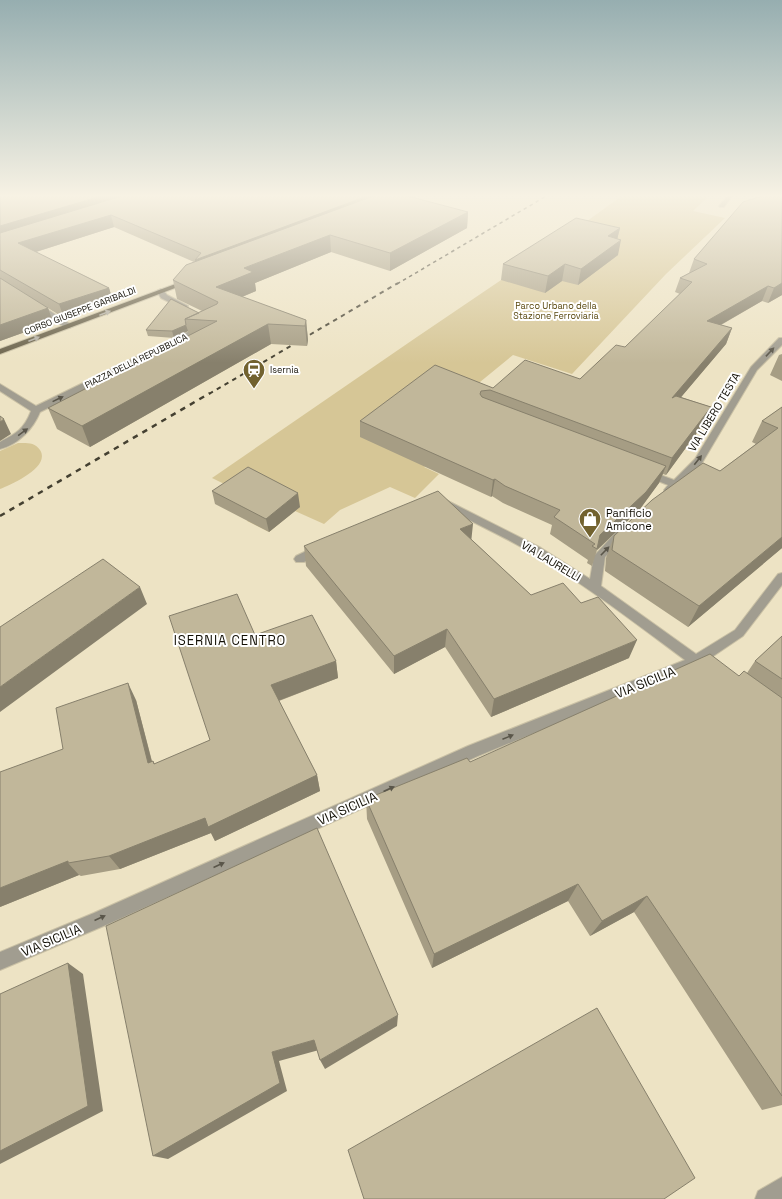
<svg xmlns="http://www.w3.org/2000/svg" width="782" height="1199" viewBox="0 0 782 1199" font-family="'Space Grotesk',sans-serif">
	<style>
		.green { fill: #d6c696 }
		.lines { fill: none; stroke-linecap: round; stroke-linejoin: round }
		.minor-casing { stroke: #cac1a5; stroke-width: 2 }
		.major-casing { stroke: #cac1a5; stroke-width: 2 }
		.minor { fill: #a19d90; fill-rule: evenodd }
		.major { fill: #6b634c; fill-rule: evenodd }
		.rail-far2 { stroke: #444031; stroke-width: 1.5; stroke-dasharray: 3.5 3.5; stroke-linecap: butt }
		.rail-far1 { stroke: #444031; stroke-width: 2; stroke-dasharray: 4.5 4.5; stroke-linecap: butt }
		.rail { stroke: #444031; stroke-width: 2.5; stroke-dasharray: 5.5 5.5; stroke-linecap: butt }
		.wall { fill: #a69d84 }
		.shaded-wall { fill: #87806c }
		.building { fill: #c1b79a; stroke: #87806c }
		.oneway { fill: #b5b1a6 }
		.oneway2 { fill: #5a564a }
		.labels { text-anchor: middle; stroke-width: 4; stroke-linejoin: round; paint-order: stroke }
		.far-park-label { font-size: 9px; fill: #58470e; stroke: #fff }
		.far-street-label { font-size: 9px; fill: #120f05; stroke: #fff }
		.far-poi-label { font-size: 9px; fill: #120f05; stroke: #fff; text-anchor: start }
		.street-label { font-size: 11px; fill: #120f05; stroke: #fff }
		.poi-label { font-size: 11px; fill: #120f05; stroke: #fff; text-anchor: start }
		.quarter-label { font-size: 13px; letter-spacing: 1px; fill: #120f05; stroke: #fff }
		.near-street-label { font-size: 13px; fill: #120f05; stroke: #fff }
	</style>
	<rect width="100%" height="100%" fill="#ede3c4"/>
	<path class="green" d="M 623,195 L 710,195 L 693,211 L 725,218 L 666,274 L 572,374 L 513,355 L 398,449 L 428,464 L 424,467 L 439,474 L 415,498 L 390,487 L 340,510 L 324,524 L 295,511 L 269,532 L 247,521 L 267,505 L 212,478 L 414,339 L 572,232 Z
		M 18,443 C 26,443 35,442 40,450 C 51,467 12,484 0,489 L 0,451 Z"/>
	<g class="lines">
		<g class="minor-casing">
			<path id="minor" d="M 728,195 L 733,195 L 724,207 L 720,207 L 719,206 Z
				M 161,289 L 163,290 L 167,295 L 188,306 L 184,308 L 181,308 L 161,298 L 157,291 Z
				M 35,305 L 41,305 L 73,326 L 69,328 L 66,328 L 35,309 Z
				M 200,326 L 203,326 L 207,328 L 40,412 C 33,429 19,444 0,449 L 0,442 C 17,433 24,429 31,411 L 0,391 L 0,384 L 36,406 Z
				M 779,338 L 782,338 L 782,345 L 757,370 L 702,463 L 673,492 L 665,492 L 664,490 L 668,485 L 643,475 L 642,473 L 643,471 L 647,470 L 674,480 L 695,459 L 751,367 Z
				M 446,500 L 541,548 L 590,579 L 594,556 L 617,531 L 625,531 L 626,534 L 625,537 L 605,557 L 601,586 L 696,654 L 735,630 L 778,574 L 782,573 L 782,585 L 743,636 L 706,661 L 708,665 L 706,669 L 701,670 L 694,667 L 478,756 L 106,925 L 0,970 L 0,952 L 94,913 L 468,746 L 685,660 C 635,623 586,585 533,554 C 504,536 472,523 442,505 L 441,503 L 442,501 Z
				M 319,545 L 323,546 L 325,549 L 323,552 L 304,562 L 296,562 L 294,559 L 296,556 Z
				M 782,1177 L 782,1199 L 755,1199 L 758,1191 Z"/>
		</g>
		<g class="major-casing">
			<path id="major" d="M 408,195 L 416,195 L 397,204 L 392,203 Z
				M 189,279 L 192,281 L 191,282 L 0,354 L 0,349 Z"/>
		</g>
		<use href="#minor" class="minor"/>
		<use href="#major" class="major"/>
		<path class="rail-far2" d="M 397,284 L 548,195"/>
		<path class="rail-far1" d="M 209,394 L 398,283"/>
		<path class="rail" d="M 0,516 L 210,393"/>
	</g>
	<path class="wall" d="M 0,195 L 468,212 L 467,228 L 390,271 L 331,252 L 255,283 L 256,291 L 242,297 L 306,320 L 308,340 L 307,346 L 271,344 L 90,447 L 57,429 L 48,408 L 189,336 L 188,331 L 174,338 L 148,336 L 146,330 L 202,311 L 177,299 L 173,280 L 194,262 L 114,227 L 36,252 L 109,288 L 113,301 L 64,318 L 48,308 L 53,322 L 0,341 Z
		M 782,195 L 782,295 L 768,303 L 762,301 L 721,325 L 732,328 L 726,344 L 681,397 L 711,407 L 704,423 L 666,475 L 663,474 L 659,483 L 640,509 L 597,550 L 592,566 L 587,563 L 588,560 L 550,534 L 552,525 L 503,503 L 492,496 L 491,497 L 360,437 L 360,421 L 493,388 L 580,379 L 625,347 L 680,294 L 675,292 L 680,278 L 689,273 L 694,259 Z
		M 620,228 L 617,239 L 618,255 L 578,285 L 562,281 L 545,293 L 501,280 L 503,264 Z
		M 782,354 L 782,381 L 770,375 L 779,355 Z
		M 782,407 L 782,548 L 688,627 L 605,571 L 606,558 L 614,536 L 720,471 L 756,444 L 752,442 L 762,421 Z
		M 212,491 L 300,507 L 269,532 L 215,504 Z
		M 471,539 L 531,595 L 629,658 L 491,717 L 445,647 L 394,674 L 306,566 L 304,546 Z
		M 255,635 L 336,661 L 338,678 L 279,701 L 317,775 L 320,791 L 215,841 L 211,833 L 120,869 L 81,876 L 79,875 L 0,907 L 63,749 L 136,700 L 152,761 L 153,761 L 155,764 L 210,740 Z
		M 782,636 L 782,1105 L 762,1110 L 634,912 L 590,936 L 568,901 L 432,968 L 367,819 L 366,799 L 470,762 L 747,673 L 755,661 Z"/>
	<path class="shaded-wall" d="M 105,195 L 146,195 L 0,240 L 0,226 Z
		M 370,195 L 386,195 L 198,273 L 195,260 Z
		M 468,212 L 467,228 L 390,271 L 390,253 Z
		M 111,215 L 114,227 L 23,256 L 18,243 Z
		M 620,228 L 616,244 L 621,240 L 618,255 L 578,285 L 581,269 L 608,236 Z
		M 330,235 L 331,252 L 255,283 L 256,291 L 220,306 L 216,287 L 244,268 Z
		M 565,264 L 562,281 L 545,293 L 548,276 Z
		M 782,283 L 782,295 L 768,303 L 774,288 Z
		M 768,286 L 762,301 L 701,336 L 707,321 Z
		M 109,288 L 113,301 L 64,318 L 59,304 Z
		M 48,308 L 53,322 L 0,341 L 0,325 Z
		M 306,320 L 308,340 L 307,346 L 305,326 Z
		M 268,324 L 271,344 L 90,447 L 82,426 Z
		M 186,325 L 188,331 L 174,338 L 172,331 Z
		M 732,328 L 726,344 L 666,415 L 672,398 Z
		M 711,407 L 704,423 L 666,475 L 672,458 Z
		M 4,419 L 11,434 L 0,441 L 0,422 Z
		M 666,466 L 659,483 L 640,509 L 597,550 L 600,535 Z
		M 495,479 L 492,496 L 491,497 L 493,480 Z
		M 298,493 L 300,507 L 269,532 L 266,519 Z
		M 473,524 L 471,543 L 460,529 Z
		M 782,537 L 782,548 L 688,627 L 699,606 Z
		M 140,587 L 147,604 L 0,712 L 0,687 Z
		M 447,629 L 445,647 L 394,674 L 394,656 Z
		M 637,640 L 629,658 L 491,717 L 494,699 Z
		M 336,661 L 338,678 L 275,702 L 271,685 Z
		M 128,683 L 136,700 L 156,778 L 148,763 Z
		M 317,775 L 320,791 L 215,841 L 211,833 L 120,869 L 109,856 L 205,818 Z
		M 68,861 L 68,863 L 79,875 L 0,907 L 0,888 Z
		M 578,884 L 568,901 L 432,968 L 434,954 Z
		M 647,896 L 634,912 L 590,936 L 602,921 Z
		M 68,963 L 83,974 L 103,1111 L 0,1164 L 0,1151 Z
		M 398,1015 L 397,1026 L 325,1069 L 320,1060 Z
		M 314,1040 L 319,1050 L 279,1061 L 287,1091 L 168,1159 L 153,1156 L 272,1052 Z"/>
	<path class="building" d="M 0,195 L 105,195 L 0,226 Z
		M 125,195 L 370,195 L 195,260 L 201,253 L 111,215 L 18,243 L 109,288 L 59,304 L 0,270 L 0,233 Z
		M 376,195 L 404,195 L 468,212 L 390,253 L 330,235 L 244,268 L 253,272 L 216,287 L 306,320 L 305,326 L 268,324 L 82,426 L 48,408 L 217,321 L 185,319 L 217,304 L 218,302 L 173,280 L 186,265 Z
		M 765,195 L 782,195 L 782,283 L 774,288 L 768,286 L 707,321 L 732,328 L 672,398 L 676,396 L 711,407 L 672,458 L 490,390 L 481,391 L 480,394 L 482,397 L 666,466 L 646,492 L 600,535 L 597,549 L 592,546 L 595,544 L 554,517 L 560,510 L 505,486 L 495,479 L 493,480 L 360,421 L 435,365 L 493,388 L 525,360 L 580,379 L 616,345 L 625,347 L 692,282 L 680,278 L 707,264 L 694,259 L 743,202 Z
		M 576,218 L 620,228 L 608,236 L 621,240 L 581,269 L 565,264 L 548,276 L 503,264 Z
		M 0,278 L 48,308 L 0,325 Z
		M 171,299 L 199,313 L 185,319 L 186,325 L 172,331 L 146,330 Z
		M 782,407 L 782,537 L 699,606 L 612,550 L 614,536 L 652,500 L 703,463 L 720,471 L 778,428 L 762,421 Z
		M 0,416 L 4,419 L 0,422 Z
		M 248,467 L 298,493 L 266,519 L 212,491 Z
		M 438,491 L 473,524 L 460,529 L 531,595 L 563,583 L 581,603 L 598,597 L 637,640 L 494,699 L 447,629 L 394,656 L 304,546 Z
		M 103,559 L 140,587 L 0,687 L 0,627 Z
		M 237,594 L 255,635 L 312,615 L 336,661 L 271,685 L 317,775 L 208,827 L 205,818 L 109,856 L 68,863 L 68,861 L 0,888 L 0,772 L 63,749 L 56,708 L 128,683 L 148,763 L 153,761 L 154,764 L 210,740 L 169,616 Z
		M 782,636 L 782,679 L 755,661 Z
		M 710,654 L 739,676 L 744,671 L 782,698 L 782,1096 L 647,896 L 602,921 L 578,884 L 434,954 L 366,799 L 467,758 L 470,762 Z
		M 317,828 L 398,1015 L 320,1060 L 314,1040 L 272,1052 L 280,1083 L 153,1156 L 106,926 Z
		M 68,963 L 88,1106 L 0,1151 L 0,994 Z
		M 597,1008 L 695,1178 L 664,1199 L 364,1199 L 348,1150 Z"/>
	<defs><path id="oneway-solid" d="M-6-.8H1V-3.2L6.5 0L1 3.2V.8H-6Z"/></defs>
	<g class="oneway">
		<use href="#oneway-solid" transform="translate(105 313) rotate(-21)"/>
		<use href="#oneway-solid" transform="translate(34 339) rotate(-21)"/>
	</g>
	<g class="oneway2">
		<use href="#oneway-solid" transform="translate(770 352) rotate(-47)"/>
		<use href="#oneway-solid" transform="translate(58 399) rotate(-26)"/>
		<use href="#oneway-solid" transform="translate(23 432) rotate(-36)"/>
		<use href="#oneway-solid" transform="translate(698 460) rotate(-52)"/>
		<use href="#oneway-solid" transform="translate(605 551) rotate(-46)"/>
		<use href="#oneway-solid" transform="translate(508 737) rotate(-22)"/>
		<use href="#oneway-solid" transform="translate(389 789) rotate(-24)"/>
		<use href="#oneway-solid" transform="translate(219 865) rotate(-24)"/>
		<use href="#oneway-solid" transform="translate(100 918) rotate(-24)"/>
	</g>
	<linearGradient id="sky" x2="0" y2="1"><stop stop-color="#96aeb0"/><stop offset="0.54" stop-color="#f7f2e4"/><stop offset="1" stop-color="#f7f2e4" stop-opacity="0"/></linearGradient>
	<rect width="782" height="363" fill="url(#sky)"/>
	<defs>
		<g id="station-pin" transform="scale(1.15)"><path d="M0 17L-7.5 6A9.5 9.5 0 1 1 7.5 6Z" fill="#72622f" stroke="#fff"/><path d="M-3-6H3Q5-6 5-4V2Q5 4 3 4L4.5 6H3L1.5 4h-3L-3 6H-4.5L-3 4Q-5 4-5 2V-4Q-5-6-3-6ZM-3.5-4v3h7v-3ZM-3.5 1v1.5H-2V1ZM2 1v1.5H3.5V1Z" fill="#fff"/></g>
		<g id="shop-pin" transform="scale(1.15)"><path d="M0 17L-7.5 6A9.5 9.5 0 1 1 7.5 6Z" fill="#72622f" stroke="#fff"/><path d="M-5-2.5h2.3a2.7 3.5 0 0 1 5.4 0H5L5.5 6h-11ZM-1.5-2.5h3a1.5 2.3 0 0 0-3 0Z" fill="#fff"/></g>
	</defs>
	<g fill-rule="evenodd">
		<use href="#station-pin" x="254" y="370"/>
		<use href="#shop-pin" x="590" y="519"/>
	</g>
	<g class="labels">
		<g class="far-park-label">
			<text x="556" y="309">Parco Urbano della<tspan x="556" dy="10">Stazione Ferroviaria</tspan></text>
		</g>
		<g class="far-street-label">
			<text transform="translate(80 311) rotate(-21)" y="3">CORSO GIUSEPPE GARIBALDI</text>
			<text transform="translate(136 361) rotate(-26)" y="3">PIAZZA DELLA REPUBBLICA</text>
		</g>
		<g class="far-poi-label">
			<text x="270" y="373">Isernia</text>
		</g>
		<g class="street-label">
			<text transform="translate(714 412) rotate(-59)" y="4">VIA LIBERO TESTA</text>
			<text transform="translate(551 561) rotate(31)" y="4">VIA LAURELLI</text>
		</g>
		<g class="poi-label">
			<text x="606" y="517">Panificio<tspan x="606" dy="13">Amicone</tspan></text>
		</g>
		<g class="quarter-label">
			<text x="230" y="645">ISERNIA CENTRO</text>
		</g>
		<g class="near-street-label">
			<text transform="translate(645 682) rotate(-22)" y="5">VIA SICILIA</text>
			<text transform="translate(347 808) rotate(-24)" y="5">VIA SICILIA</text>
			<text transform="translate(51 940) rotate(-23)" y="5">VIA SICILIA</text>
		</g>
	</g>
</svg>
